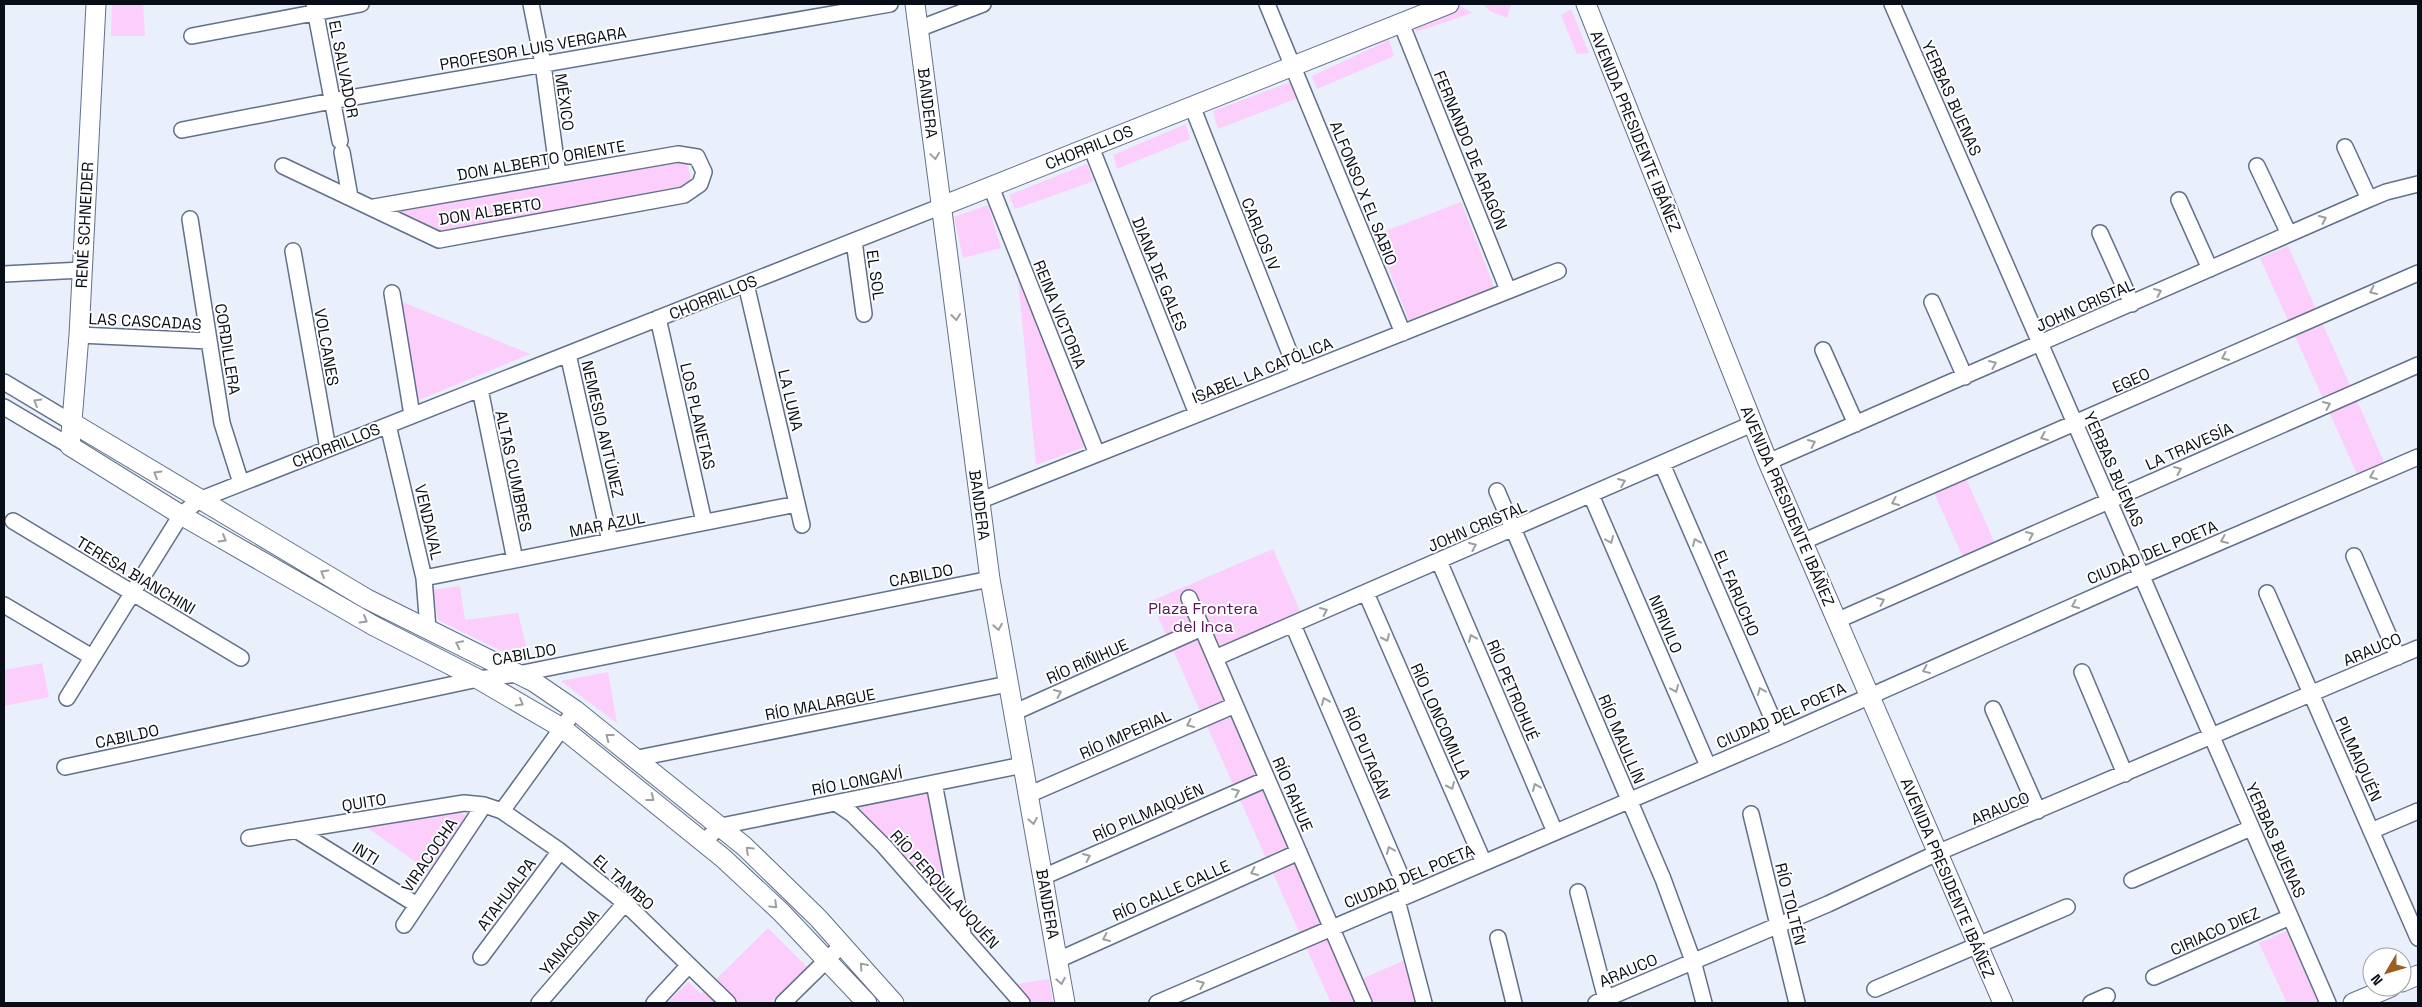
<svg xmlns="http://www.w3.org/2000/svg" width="2422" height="1007" viewBox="0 0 2422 1007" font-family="'Space Grotesk',sans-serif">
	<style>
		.green { fill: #fbcefc }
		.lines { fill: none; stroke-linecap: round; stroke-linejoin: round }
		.minor-casing { stroke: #617089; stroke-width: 18 }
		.tertiary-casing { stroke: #617089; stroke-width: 21 }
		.minor { stroke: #fff; stroke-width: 15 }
		.tertiary { stroke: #fff; stroke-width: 19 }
		.oneway { stroke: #9c9fa2 }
		.labels { text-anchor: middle; stroke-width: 4; stroke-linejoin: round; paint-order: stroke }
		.street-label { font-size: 16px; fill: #080e17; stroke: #fff }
		.park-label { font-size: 16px; fill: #58105d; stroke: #fff }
	</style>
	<rect width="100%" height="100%" fill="#e9effb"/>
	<path class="green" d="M 112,4 L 143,4 L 145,36 L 111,36 Z
		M 1457,4 L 1472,13 L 1416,32 L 1413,22 Z
		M 1482,4 L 1511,4 L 1507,18 L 1490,11 Z
		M 1571,9 L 1589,53 L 1577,54 L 1561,15 Z
		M 1389,40 L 1394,56 L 1317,89 L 1312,76 Z
		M 1291,82 L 1298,98 L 1218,129 L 1213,111 Z
		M 1186,124 L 1190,139 L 1117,169 L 1113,155 Z
		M 682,161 L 686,163 L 691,176 L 687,185 L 682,189 L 439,235 L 395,211 Z
		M 1087,164 L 1094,181 L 1015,209 L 1009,195 Z
		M 1461,202 L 1495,289 L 1410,323 L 1375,235 Z
		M 988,205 L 1001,248 L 963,258 L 954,217 Z
		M 2288,246 L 2384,462 L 2357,474 L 2260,258 Z
		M 1017,268 L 1090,445 L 1036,465 Z
		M 400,301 L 530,354 L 414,402 Z
		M 1963,472 L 1998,550 L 1966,564 L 1931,486 Z
		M 1273,549 L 1301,613 L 1209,654 L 1350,984 L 1405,960 L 1417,1003 L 1331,1003 L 1151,601 Z
		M 460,586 L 465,620 L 518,613 L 529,658 L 518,659 L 438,620 L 433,590 Z
		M 42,663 L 49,697 L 4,706 L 4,670 Z
		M 608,672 L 617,723 L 561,681 Z
		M 931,791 L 954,914 L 855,807 Z
		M 454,811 L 470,816 L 430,872 L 368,828 Z
		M 768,928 L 807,967 L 770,1003 L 667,1003 L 688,982 L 701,994 Z
		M 2286,931 L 2319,1003 L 2287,1003 L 2259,943 Z
		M 1049,979 L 1053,1003 L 1028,1003 L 1011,985 Z"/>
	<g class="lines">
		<g class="minor-casing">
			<path id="minor" d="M 314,4 L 340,141
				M 531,4 L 543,64 L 558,175
				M 1267,4 L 1403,333
				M 1892,4 L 2328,1003
				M 1401,23 L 1508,290
				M 918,29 L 983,4
				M 192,36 L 361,4
				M 1192,106 L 1298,374
				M 182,130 L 332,101 L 890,4
				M 1091,147 L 1197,414
				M 2345,147 L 2369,199
				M 342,152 L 350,197
				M 283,166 L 439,240 L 684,195 L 700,184 L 704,172 L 697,157 L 678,154 L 374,207
				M 2257,166 L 2289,234
				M 991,187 L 1097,454
				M 2179,200 L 2210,269
				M 190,219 L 222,423 L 241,483
				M 2100,233 L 2132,304
				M 854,241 L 864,314
				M 293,251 L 328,449
				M 4,274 L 82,270
				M 746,284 L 802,525
				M 392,293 L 412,415
				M 1932,302 L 1965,377
				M 658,318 L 704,522
				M 79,335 L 209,341
				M 1823,350 L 1856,424
				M 568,354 L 610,541
				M 4,382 L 71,422
				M 480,389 L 515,560
				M 4,407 L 70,446
				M 388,425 L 424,578 L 428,629
				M 1768,462 L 2367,200 L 2386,192 L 2418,184
				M 1662,464 L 1780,736
				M 1497,491 L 1663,879 L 1693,961 L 1704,1003
				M 1591,495 L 1708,766
				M 979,501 L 1558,271
				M 13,521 L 241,658
				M 1802,542 L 2418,273
				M 2354,556 L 2398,657
				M 1439,561 L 1555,832
				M 424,578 L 797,504
				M 1366,593 L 1484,863
				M 2267,593 L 2418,938
				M 1189,598 L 1364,1003
				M 4,605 L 92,657
				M 1836,621 L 2418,365
				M 1293,625 L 1409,895
				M 1215,658 L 1752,424
				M 2082,672 L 2125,774
				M 67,698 L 181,515 L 199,500 L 942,206
				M 1993,709 L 2038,811
				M 1013,713 L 1202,628
				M 638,758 L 1008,684
				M 65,767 L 478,679 L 518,674 L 990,579
				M 934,783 L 963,934
				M 1028,795 L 1235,705
				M 836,803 L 852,814 L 884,846 L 1022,1003
				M 502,811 L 575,710
				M 1751,814 L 1797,1003
				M 296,830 L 417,905
				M 2371,831 L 2418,811
				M 249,838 L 464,803 L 484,805 L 502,811 L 560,851 L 625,903 L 728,1003
				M 704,841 L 721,826 L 1023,765
				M 1043,877 L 1267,779
				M 2132,880 L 2251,828
				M 1578,892 L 1607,1003
				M 1397,900 L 1424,1003
				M 404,925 L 484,805
				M 1498,938 L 1514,1003
				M 481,957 L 560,851
				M 1058,960 L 1299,852
				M 2154,977 L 2290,917
				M 1875,989 L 2067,907
				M 539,1003 L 625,903
				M 654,1003 L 689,965
				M 783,1003 L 843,944
				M 1157,1003 L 1780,736 L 2141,576 L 2418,457
				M 1596,1003 L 1828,904 L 1937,853 L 2418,648
				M 2091,1003 L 2107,996"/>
		</g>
		<g class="tertiary-casing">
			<path id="tertiary" d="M 96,4 L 79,335 L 70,446 L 181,515 L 374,626 L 478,679 L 562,728 L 723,858 L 781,912 L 867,1003
				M 915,4 L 990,579 L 1065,1003
				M 1586,4 L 1768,462 L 2003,1003
				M 942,206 L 1449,4
				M 71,422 L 367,599 L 534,682 L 575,710 L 744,846 L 818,918 L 894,1003
				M 2402,982 L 2418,975
				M 2353,1003 L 2391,987"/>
		</g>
		<use href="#minor" class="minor"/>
		<use href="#tertiary" class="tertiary"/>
	</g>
	<defs><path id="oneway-chevron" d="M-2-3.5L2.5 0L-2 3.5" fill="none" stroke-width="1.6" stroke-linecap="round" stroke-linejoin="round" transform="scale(1.25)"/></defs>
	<g class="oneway">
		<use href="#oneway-chevron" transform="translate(935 156) rotate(82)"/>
		<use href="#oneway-chevron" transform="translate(2323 219) rotate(-24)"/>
		<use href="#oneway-chevron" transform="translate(2373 291) rotate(156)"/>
		<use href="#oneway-chevron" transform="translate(2158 292) rotate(-24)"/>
		<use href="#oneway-chevron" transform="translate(956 317) rotate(83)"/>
		<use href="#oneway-chevron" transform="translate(2225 357) rotate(156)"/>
		<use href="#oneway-chevron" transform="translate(1993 364) rotate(-23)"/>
		<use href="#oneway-chevron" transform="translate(37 402) rotate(-149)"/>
		<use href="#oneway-chevron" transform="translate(2327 405) rotate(-24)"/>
		<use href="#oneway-chevron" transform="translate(2044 437) rotate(157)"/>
		<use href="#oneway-chevron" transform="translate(1812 443) rotate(-24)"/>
		<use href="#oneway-chevron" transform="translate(2178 470) rotate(-24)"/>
		<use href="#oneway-chevron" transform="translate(157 474) rotate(-149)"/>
		<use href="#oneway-chevron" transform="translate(2373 476) rotate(157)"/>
		<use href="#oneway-chevron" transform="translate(1622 482) rotate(-23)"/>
		<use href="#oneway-chevron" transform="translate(1895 502) rotate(157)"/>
		<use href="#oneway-chevron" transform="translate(2030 535) rotate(-24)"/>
		<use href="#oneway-chevron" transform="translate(223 539) rotate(30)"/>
		<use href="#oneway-chevron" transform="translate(1610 540) rotate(67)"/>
		<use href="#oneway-chevron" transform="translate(2224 540) rotate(157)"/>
		<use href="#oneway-chevron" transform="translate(1696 542) rotate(-113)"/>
		<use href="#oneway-chevron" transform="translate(1473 546) rotate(-23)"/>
		<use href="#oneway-chevron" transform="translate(324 573) rotate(-150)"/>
		<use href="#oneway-chevron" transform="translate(1881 601) rotate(-24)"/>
		<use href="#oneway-chevron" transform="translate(2075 605) rotate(156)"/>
		<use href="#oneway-chevron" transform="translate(1324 611) rotate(-24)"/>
		<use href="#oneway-chevron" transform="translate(364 620) rotate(30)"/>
		<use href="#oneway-chevron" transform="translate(998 627) rotate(80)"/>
		<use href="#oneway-chevron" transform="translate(1386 638) rotate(66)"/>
		<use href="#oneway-chevron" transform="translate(1472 638) rotate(-113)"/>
		<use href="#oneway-chevron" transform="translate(459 644) rotate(-154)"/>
		<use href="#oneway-chevron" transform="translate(1926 670) rotate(156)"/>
		<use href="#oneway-chevron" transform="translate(1675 689) rotate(67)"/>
		<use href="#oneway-chevron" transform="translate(1761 691) rotate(-113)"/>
		<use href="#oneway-chevron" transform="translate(1058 693) rotate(-24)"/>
		<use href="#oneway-chevron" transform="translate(1325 701) rotate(-113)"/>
		<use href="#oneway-chevron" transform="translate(520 703) rotate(30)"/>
		<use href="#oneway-chevron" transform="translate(1190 724) rotate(156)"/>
		<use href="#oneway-chevron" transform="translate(609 737) rotate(-142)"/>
		<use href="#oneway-chevron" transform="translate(1451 786) rotate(66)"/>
		<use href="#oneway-chevron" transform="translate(1536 787) rotate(-113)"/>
		<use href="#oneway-chevron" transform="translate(1236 792) rotate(-24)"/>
		<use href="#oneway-chevron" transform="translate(651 798) rotate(38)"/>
		<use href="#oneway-chevron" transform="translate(1033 821) rotate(80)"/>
		<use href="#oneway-chevron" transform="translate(749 850) rotate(-137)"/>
		<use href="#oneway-chevron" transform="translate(1390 850) rotate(-113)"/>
		<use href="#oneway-chevron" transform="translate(1087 857) rotate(-24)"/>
		<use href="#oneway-chevron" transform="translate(1254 872) rotate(156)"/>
		<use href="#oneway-chevron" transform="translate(774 905) rotate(44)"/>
		<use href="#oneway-chevron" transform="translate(1106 938) rotate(156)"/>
		<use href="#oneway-chevron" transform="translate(863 966) rotate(-131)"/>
		<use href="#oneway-chevron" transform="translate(1061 981) rotate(80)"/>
		<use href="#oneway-chevron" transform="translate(1201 984) rotate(-23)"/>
	</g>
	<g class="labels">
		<g class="street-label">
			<text transform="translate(533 48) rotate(-10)" y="6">PROFESOR LUIS VERGARA</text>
			<text transform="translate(344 69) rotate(79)" y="6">EL SALVADOR</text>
			<text transform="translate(1952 98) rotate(66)" y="6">YERBAS BUENAS</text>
			<text transform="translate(565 102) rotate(82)" y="6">MÉXICO</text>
			<text transform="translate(928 103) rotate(83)" y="6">BANDERA</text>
			<text transform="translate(1636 131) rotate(68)" y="6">AVENIDA PRESIDENTE IBÁÑEZ</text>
			<text transform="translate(1089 147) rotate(-22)" y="6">CHORRILLOS</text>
			<text transform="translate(1471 150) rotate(68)" y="6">FERNANDO DE ARAGÓN</text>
			<text transform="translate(541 160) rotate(-10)" y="6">DON ALBERTO ORIENTE</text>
			<text transform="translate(1364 193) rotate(68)" y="6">ALFONSO X EL SABIO</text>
			<text transform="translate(490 211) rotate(-9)" y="6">DON ALBERTO</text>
			<text transform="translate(84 225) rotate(-87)" y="6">RENÉ SCHNEIDER</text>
			<text transform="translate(1261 234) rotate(68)" y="6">CARLOS IV</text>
			<text transform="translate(1160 274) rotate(68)" y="6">DIANA DE GALES</text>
			<text transform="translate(876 275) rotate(82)" y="6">EL SOL</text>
			<text transform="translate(713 297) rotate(-22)" y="6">CHORRILLOS</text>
			<text transform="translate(2085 305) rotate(-24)" y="6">JOHN CRISTAL</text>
			<text transform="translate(1060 314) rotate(68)" y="6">REINA VICTORIA</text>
			<text transform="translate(145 321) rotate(3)" y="6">LAS CASCADAS</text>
			<text transform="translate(327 347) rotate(80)" y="6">VOLCANES</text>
			<text transform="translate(228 349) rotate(81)" y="6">CORDILLERA</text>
			<text transform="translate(1262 370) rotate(-22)" y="6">ISABEL LA CATÓLICA</text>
			<text transform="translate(2131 380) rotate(-24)" y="6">EGEO</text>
			<text transform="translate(791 400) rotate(77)" y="6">LA LUNA</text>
			<text transform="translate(698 416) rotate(77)" y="6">LOS PLANETAS</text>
			<text transform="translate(603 429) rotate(77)" y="6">NEMESIO ANTÚNEZ</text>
			<text transform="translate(336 445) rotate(-22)" y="6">CHORRILLOS</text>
			<text transform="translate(2189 446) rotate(-24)" y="6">LA TRAVESÍA</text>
			<text transform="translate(2114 469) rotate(66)" y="6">YERBAS BUENAS</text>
			<text transform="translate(514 471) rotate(78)" y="6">ALTAS CUMBRES</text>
			<text transform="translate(980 505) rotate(82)" y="6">BANDERA</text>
			<text transform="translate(1788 506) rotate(67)" y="6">AVENIDA PRESIDENTE IBÁÑEZ</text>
			<text transform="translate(429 522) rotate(77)" y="6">VENDAVAL</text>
			<text transform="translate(607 524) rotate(-11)" y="6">MAR AZUL</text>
			<text transform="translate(1477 526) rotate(-23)" y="6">JOHN CRISTAL</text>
			<text transform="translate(2152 552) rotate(-23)" y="6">CIUDAD DEL POETA</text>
			<text transform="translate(136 575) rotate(31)" y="6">TERESA BIANCHINI</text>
			<text transform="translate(921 575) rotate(-11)" y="6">CABILDO</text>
			<text transform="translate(1737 593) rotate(67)" y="6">EL FARUCHO</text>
			<text transform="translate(1666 624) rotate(67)" y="6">NIRIVILO</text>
			<text transform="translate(2372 649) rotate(-23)" y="6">ARAUCO</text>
			<text transform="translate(524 654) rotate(-10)" y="6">CABILDO</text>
			<text transform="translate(1087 661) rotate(-24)" y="6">RÍO RIÑIHUE</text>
			<text transform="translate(1513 690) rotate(67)" y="6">RÍO PETROHUÉ</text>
			<text transform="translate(820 704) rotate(-11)" y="6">RÍO MALARGUE</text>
			<text transform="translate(1781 715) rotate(-24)" y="6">CIUDAD DEL POETA</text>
			<text transform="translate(1441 721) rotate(66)" y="6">RÍO LONCOMILLA</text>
			<text transform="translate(1125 734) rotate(-24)" y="6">RÍO IMPERIAL</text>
			<text transform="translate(127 736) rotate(-12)" y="6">CABILDO</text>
			<text transform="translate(1622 739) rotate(67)" y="6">RÍO MAULLÍN</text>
			<text transform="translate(1367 753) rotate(67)" y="6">RÍO PUTAGÁN</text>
			<text transform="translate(2359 759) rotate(66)" y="6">PILMAIQUÉN</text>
			<text transform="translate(857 781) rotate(-11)" y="6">RÍO LONGAVÍ</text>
			<text transform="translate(1293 794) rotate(67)" y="6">RÍO RAHUE</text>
			<text transform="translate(364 802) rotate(-9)" y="6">QUITO</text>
			<text transform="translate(2000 808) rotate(-23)" y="6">ARAUCO</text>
			<text transform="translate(1148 812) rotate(-24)" y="6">RÍO PILMAIQUÉN</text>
			<text transform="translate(2276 840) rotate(66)" y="6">YERBAS BUENAS</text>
			<text transform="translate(366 853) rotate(32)" y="6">INTI</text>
			<text transform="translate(429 855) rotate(-56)" y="6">VIRACOCHA</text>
			<text transform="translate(1409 876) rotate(-23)" y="6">CIUDAD DEL POETA</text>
			<text transform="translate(1948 878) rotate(67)" y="6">AVENIDA PRESIDENTE IBÁÑEZ</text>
			<text transform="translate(624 882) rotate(41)" y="6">EL TAMBO</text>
			<text transform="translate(945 889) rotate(48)" y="6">RÍO PERQUILAUQUÉN</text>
			<text transform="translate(1171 890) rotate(-24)" y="6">RÍO CALLE CALLE</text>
			<text transform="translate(506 894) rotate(-53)" y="6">ATAHUALPA</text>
			<text transform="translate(1048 904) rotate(80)" y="6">BANDERA</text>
			<text transform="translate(1791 904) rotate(76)" y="6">RÍO TOLTÉN</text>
			<text transform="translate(2215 931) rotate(-24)" y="6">CIRIACO DIEZ</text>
			<text transform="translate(569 942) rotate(-49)" y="6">YANACONA</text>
			<text transform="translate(1628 970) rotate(-23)" y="6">ARAUCO</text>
		</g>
		<g class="park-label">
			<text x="1203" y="614">Plaza Frontera<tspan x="1203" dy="18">del Inca</tspan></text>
		</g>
	</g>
	<rect width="2422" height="1007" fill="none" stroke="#080e17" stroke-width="10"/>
	<g transform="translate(2387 972) rotate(232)"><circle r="24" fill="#ffffff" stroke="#9c9fa2"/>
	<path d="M0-4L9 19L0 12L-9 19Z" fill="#9b5f21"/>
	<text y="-8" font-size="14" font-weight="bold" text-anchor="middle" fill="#080e17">N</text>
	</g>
</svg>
